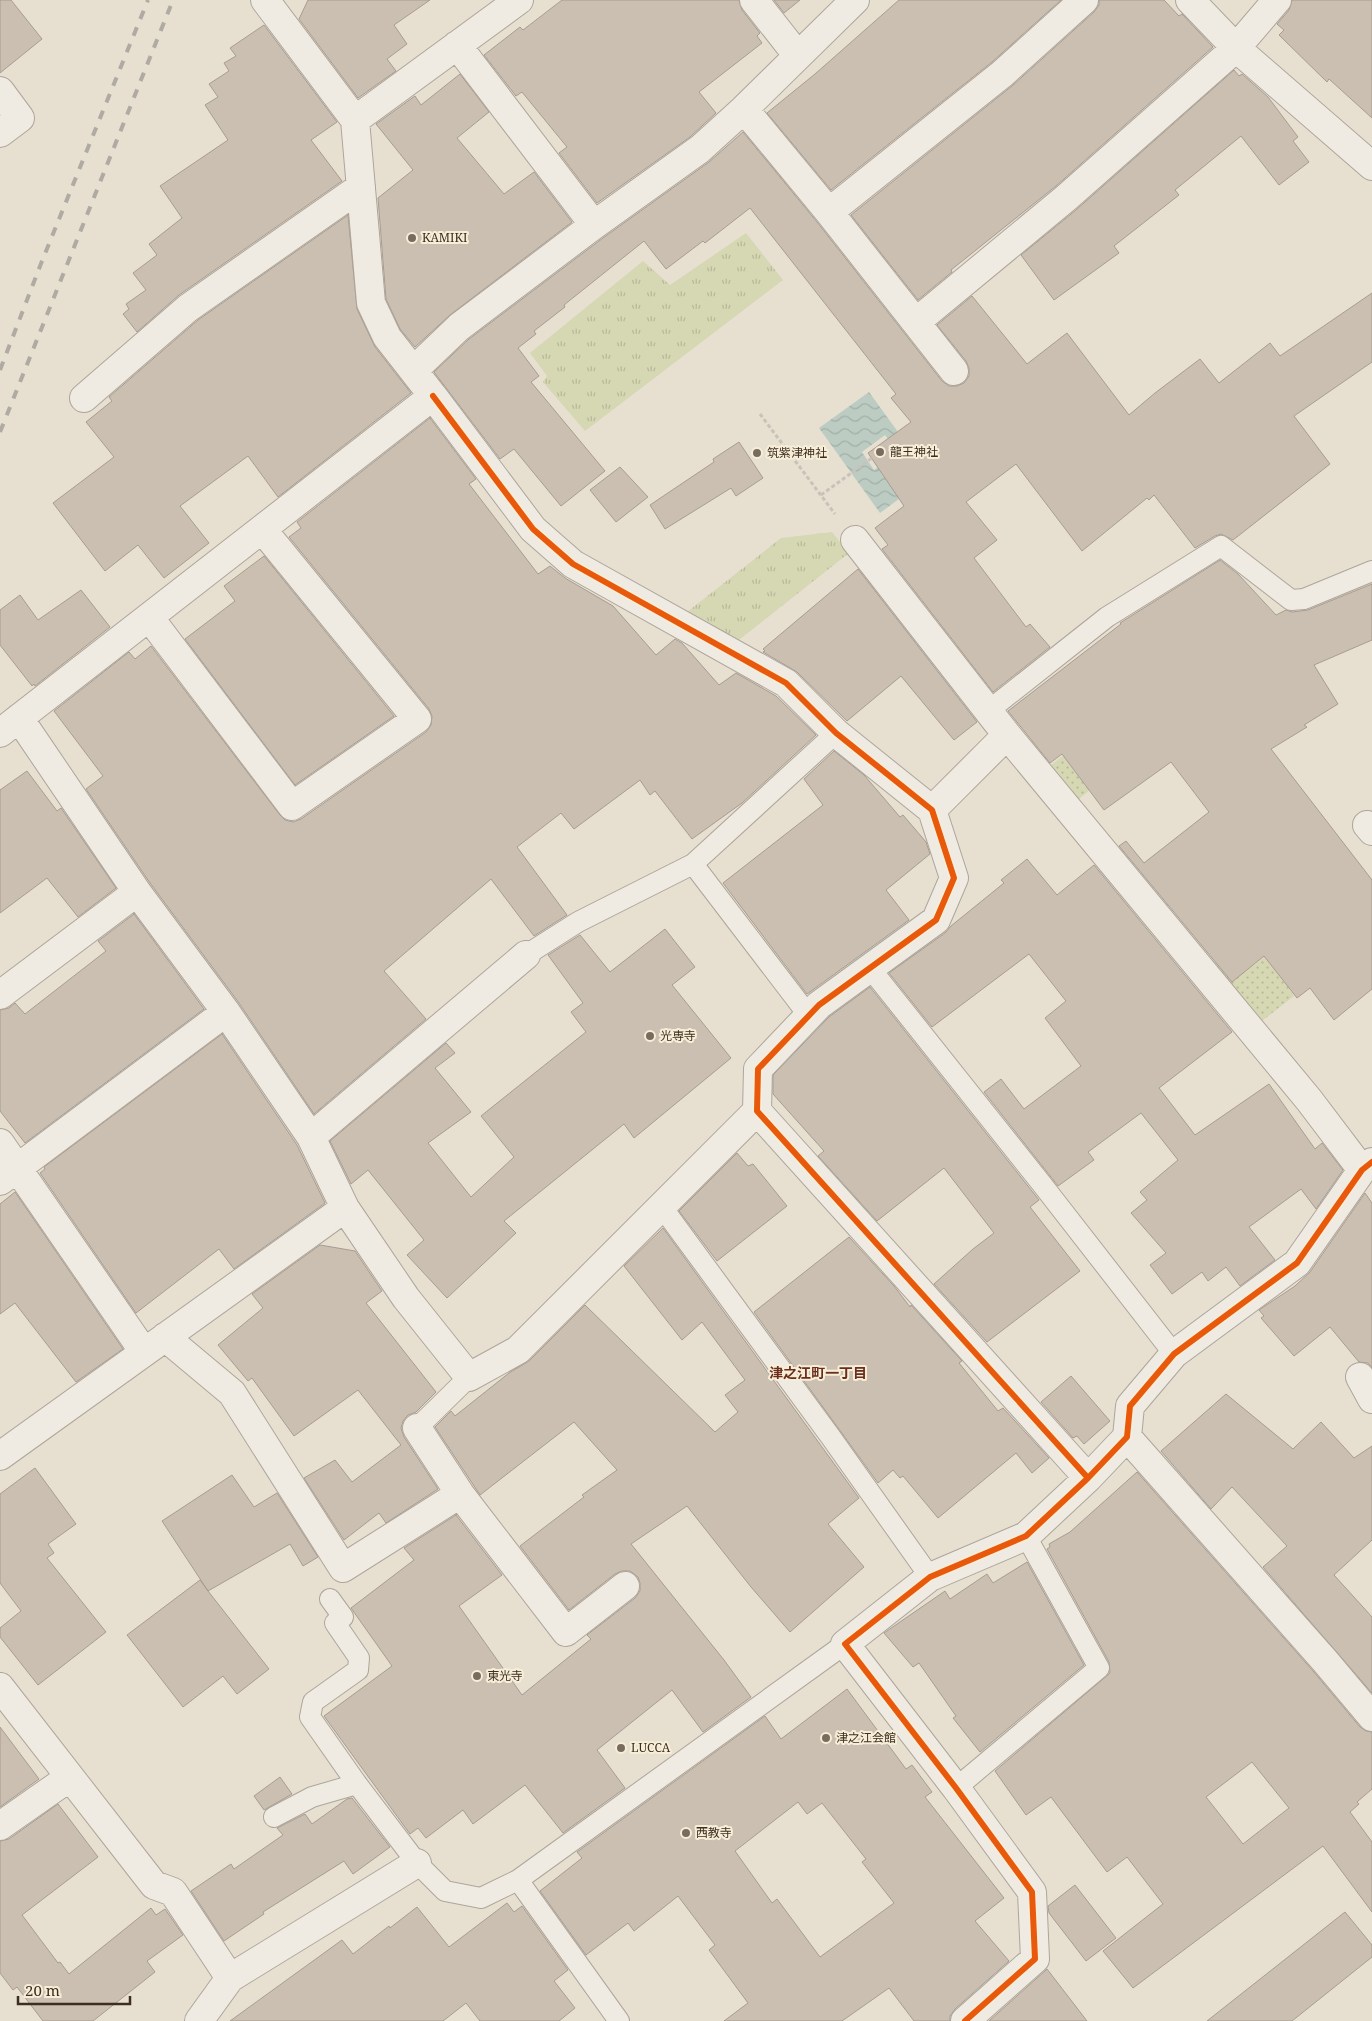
<svg xmlns="http://www.w3.org/2000/svg" width="1372" height="2021" viewBox="0 0 1372 2021" font-family="'Noto Serif','Noto Sans JP',serif">
	<style>
		.grass { fill: url(#grass-tufts) }
		.garden { fill: url(#garden-dots) }
		.water { fill: url(#water-waves); fill-rule: evenodd }
		.building { fill: #cbbfb2; stroke: #a89c90; fill-rule: evenodd }
		.lines { fill: none; stroke-linecap: round; stroke-linejoin: round }
		.service-casing { stroke: #ada599; stroke-width: 22 }
		.minor-casing { stroke: #ada599; stroke-width: 30 }
		.path { stroke: #c8c2b9; stroke-width: 3; stroke-dasharray: 4 2.5; stroke-linecap: butt }
		.service { stroke: #efebe3; stroke-width: 20 }
		.minor { stroke: #efebe3; stroke-width: 28 }
		.rail { stroke: #afaaa2; stroke-width: 4; stroke-dasharray: 9 9; stroke-linecap: butt }
		.cycleway-casing { stroke: #f7eed8; stroke-width: 9 }
		.cycleway { stroke: #e8590c; stroke-width: 6 }
		.poi-dot { fill: #786c5e; stroke: #f7eed8; stroke-width: 2 }
		.labels { text-anchor: middle; stroke-width: 4; stroke-linejoin: round; paint-order: stroke }
		.poi-label { font-size: 12px; fill: #3d2e20; stroke: #f7eed8; text-anchor: start }
		.neighbourhood-label { font-size: 14px; font-weight: bold; fill: #6b2e1e; stroke: #f7eed8 }
	</style>
	<defs>
		<pattern id="grass-tufts" width="24" height="20" patternUnits="userSpaceOnUse" patternTransform="scale(1.25)"><rect width="24" height="20" fill="#d6d7b3"/><path d="M3 7l-1-3M5 7V3M7 7l1-3M15 17l-1-3M17 17v-4M19 17l1-3" fill="none" stroke="#b9b99a"/></pattern>
		<pattern id="garden-dots" width="8" height="8" patternUnits="userSpaceOnUse" patternTransform="scale(1.25)"><rect width="8" height="8" fill="#d6d7b3"/><path d="M2 2h.1M6 6h.1" fill="none" stroke="#b9b99a" stroke-width="1.8" stroke-linecap="round"/></pattern>
		<pattern id="water-waves" width="16" height="10" patternUnits="userSpaceOnUse" patternTransform="scale(1.25)"><rect width="16" height="10" fill="#bcccc2"/><path d="M0 5q4-4 8 0t8 0" fill="none" stroke="#a2b0a6"/></pattern>
	</defs>
	<rect width="100%" height="100%" fill="#e7e0d1"/>
	<path class="grass" d="M 746,233 L 783,280 L 585,431 L 543,382 L 547,376 L 530,353 L 643,261 L 670,285 Z
		M 832,532 L 849,553 L 739,640 L 687,612 L 781,538 Z"/>
	<path class="garden" d="M 1096,730 L 1091,789 L 1079,799 L 1051,765 Z
		M 1289,937 L 1372,959 L 1372,989 L 1363,996 L 1332,956 L 1289,989 L 1294,996 L 1262,1021 L 1214,963 L 1237,945 L 1254,965 Z"/>
	<path class="water" d="M 869,392 L 930,476 L 880,513 L 819,428 ZM 885,435 L 898,453 L 874,470 L 862,452 Z"/>
	<path class="building" d="M 0,0 L 11,0 L 42,39 L 0,73 Z
		M 308,0 L 430,0 L 394,25 L 407,44 L 387,59 L 396,71 L 358,98 L 299,19 Z
		M 562,0 L 739,0 L 742,10 L 760,33 L 757,36 L 762,43 L 699,92 L 716,113 L 690,137 L 597,203 L 559,153 L 567,147 L 522,92 L 516,96 L 484,55 L 520,27 L 523,30 Z
		M 774,0 L 800,0 L 784,13 Z
		M 899,0 L 1061,0 L 992,62 L 831,190 L 767,113 L 815,74 Z
		M 1099,0 L 1164,0 L 1179,16 L 1182,14 L 1213,47 L 1056,186 L 951,270 L 952,272 L 918,300 L 851,215 L 1012,86 L 1094,12 L 1099,5 Z
		M 1292,0 L 1372,0 L 1372,118 L 1329,79 L 1327,82 L 1279,35 L 1284,30 L 1277,24 L 1289,10 Z
		M 264,25 L 337,122 L 311,140 L 342,181 L 179,295 L 137,332 L 123,314 L 129,309 L 126,304 L 146,290 L 133,273 L 157,255 L 149,244 L 182,218 L 160,186 L 228,140 L 205,105 L 218,97 L 209,84 L 229,71 L 224,63 L 236,56 L 230,48 Z
		M 1234,70 L 1239,76 L 1242,74 L 1268,97 L 1298,137 L 1293,141 L 1309,162 L 1279,185 L 1241,136 L 1175,190 L 1179,195 L 1114,246 L 1119,253 L 1054,300 L 1021,255 L 1076,210 Z
		M 460,74 L 489,112 L 457,138 L 504,194 L 534,172 L 572,222 L 450,315 L 415,347 L 400,329 L 386,299 L 378,198 L 413,170 L 376,124 L 415,96 L 421,105 Z
		M 743,132 L 817,222 L 942,381 L 949,386 L 957,386 L 964,383 L 969,376 L 969,368 L 966,361 L 937,325 L 972,296 L 1027,364 L 1067,333 L 1129,415 L 1155,393 L 1200,359 L 1219,383 L 1270,343 L 1280,356 L 1372,293 L 1372,362 L 1294,416 L 1330,464 L 1233,540 L 1221,534 L 1215,536 L 1195,548 L 1154,495 L 1149,500 L 1147,498 L 1082,551 L 1016,464 L 966,502 L 997,540 L 974,558 L 1026,627 L 1030,624 L 1050,647 L 993,692 L 882,549 L 888,545 L 875,528 L 904,506 L 868,453 L 911,422 L 891,398 L 896,394 L 750,208 L 705,243 L 703,241 L 666,269 L 644,241 L 564,305 L 565,307 L 534,331 L 536,334 L 518,348 L 539,376 L 531,382 L 605,471 L 561,506 L 514,449 L 500,459 L 434,372 L 469,339 L 603,238 L 709,162 Z
		M 348,215 L 357,309 L 375,347 L 411,393 L 278,497 L 248,456 L 180,506 L 209,543 L 164,578 L 138,545 L 105,571 L 53,503 L 114,457 L 86,422 L 112,401 L 109,397 L 198,320 Z
		M 430,418 L 476,479 L 469,484 L 538,574 L 550,566 L 565,578 L 613,606 L 656,655 L 675,639 L 682,643 L 719,685 L 736,673 L 776,696 L 816,735 L 742,803 L 692,839 L 655,791 L 650,795 L 640,780 L 574,829 L 561,813 L 517,847 L 567,915 L 534,936 L 491,879 L 384,971 L 426,1019 L 314,1114 L 239,1003 L 150,883 L 86,789 L 103,776 L 54,711 L 129,652 L 135,659 L 151,646 L 280,815 L 285,820 L 293,822 L 301,819 L 426,732 L 431,725 L 432,716 L 429,709 L 289,537 L 301,528 L 297,522 Z
		M 739,442 L 763,478 L 736,496 L 731,488 L 665,529 L 650,505 L 714,462 L 713,459 Z
		M 620,467 L 648,497 L 616,522 L 590,490 Z
		M 264,556 L 394,716 L 295,785 L 185,639 L 235,601 L 224,586 Z
		M 1220,560 L 1238,574 L 1276,615 L 1286,610 L 1292,612 L 1308,610 L 1372,584 L 1372,640 L 1314,665 L 1338,704 L 1304,725 L 1307,727 L 1271,749 L 1372,880 L 1372,989 L 1334,1020 L 1310,988 L 1297,998 L 1264,956 L 1232,982 L 1119,846 L 1126,841 L 1144,863 L 1209,812 L 1171,762 L 1104,810 L 1062,754 L 1050,763 L 1008,711 L 1121,624 L 1120,623 Z
		M 858,569 L 977,722 L 954,740 L 901,676 L 847,721 L 797,672 L 763,652 L 765,651 L 763,649 Z
		M 81,590 L 110,627 L 35,686 L 34,684 L 32,686 L 0,645 L 0,610 L 20,595 L 38,620 Z
		M 834,751 L 864,775 L 900,817 L 903,815 L 926,842 L 930,854 L 886,890 L 909,920 L 807,994 L 723,883 L 823,805 L 804,779 Z
		M 27,771 L 57,811 L 61,808 L 116,888 L 78,917 L 47,878 L 0,913 L 0,790 Z
		M 1027,859 L 1057,895 L 1094,865 L 1232,1032 L 1159,1088 L 1195,1135 L 1269,1084 L 1315,1149 L 1322,1143 L 1343,1170 L 1316,1209 L 1301,1189 L 1249,1227 L 1275,1260 L 1240,1286 L 1226,1267 L 1208,1281 L 1202,1272 L 1172,1294 L 1150,1265 L 1166,1253 L 1131,1213 L 1147,1200 L 1140,1192 L 1178,1160 L 1141,1113 L 1088,1152 L 1094,1160 L 1058,1186 L 984,1092 L 1001,1079 L 1024,1109 L 1081,1066 L 1045,1018 L 1066,1001 L 1029,954 L 932,1027 L 889,973 L 945,933 L 951,926 L 1004,883 L 1001,880 Z
		M 134,914 L 204,1009 L 25,1143 L 0,1111 L 0,1010 L 9,1008 L 15,1003 L 25,1014 L 106,951 L 98,941 Z
		M 665,929 L 695,967 L 672,985 L 731,1058 L 634,1138 L 624,1124 L 504,1221 L 516,1233 L 447,1298 L 407,1255 L 424,1240 L 368,1170 L 351,1184 L 330,1141 L 446,1043 L 455,1053 L 435,1068 L 471,1112 L 428,1143 L 471,1197 L 514,1157 L 481,1116 L 586,1032 L 571,1012 L 583,1003 L 548,955 L 580,935 L 610,972 Z
		M 870,987 L 1039,1200 L 1030,1207 L 1080,1271 L 987,1342 L 934,1284 L 973,1249 L 994,1233 L 944,1168 L 877,1221 L 818,1156 L 824,1151 L 773,1094 L 773,1075 L 829,1017 Z
		M 222,1034 L 297,1145 L 325,1203 L 234,1269 L 219,1249 L 136,1313 L 40,1173 L 45,1169 L 44,1167 Z
		M 737,1153 L 748,1166 L 753,1164 L 787,1206 L 717,1261 L 679,1211 Z
		M 15,1192 L 123,1349 L 76,1382 L 15,1303 L 0,1314 L 0,1204 Z
		M 1365,1193 L 1372,1203 L 1372,1368 L 1368,1363 L 1359,1362 L 1330,1327 L 1294,1356 L 1261,1318 L 1264,1316 L 1259,1310 L 1295,1286 L 1310,1272 Z
		M 663,1228 L 859,1498 L 828,1524 L 864,1567 L 790,1632 L 751,1587 L 687,1506 L 631,1544 L 724,1660 L 751,1697 L 703,1732 L 672,1690 L 597,1750 L 625,1788 L 563,1833 L 525,1785 L 473,1824 L 463,1810 L 426,1838 L 418,1828 L 410,1834 L 324,1716 L 392,1666 L 351,1608 L 414,1560 L 404,1548 L 456,1515 L 502,1575 L 459,1606 L 522,1695 L 591,1639 L 587,1635 L 635,1598 L 640,1591 L 640,1583 L 638,1577 L 630,1571 L 622,1571 L 615,1574 L 569,1610 L 520,1546 L 584,1497 L 582,1495 L 617,1470 L 574,1422 L 480,1495 L 435,1427 L 451,1411 L 455,1416 L 509,1373 L 529,1361 L 585,1305 L 715,1432 L 738,1412 L 725,1395 L 745,1380 L 702,1322 L 682,1340 L 624,1266 Z
		M 849,1237 L 894,1286 L 910,1307 L 911,1305 L 962,1361 L 959,1363 L 998,1411 L 1003,1408 L 1049,1458 L 1032,1473 L 1016,1453 L 938,1518 L 903,1476 L 900,1478 L 893,1470 L 878,1483 L 754,1312 Z
		M 320,1245 L 355,1251 L 382,1291 L 366,1303 L 436,1392 L 416,1412 L 408,1415 L 403,1421 L 401,1428 L 404,1437 L 438,1489 L 386,1523 L 379,1513 L 344,1540 L 304,1478 L 335,1460 L 352,1482 L 401,1445 L 358,1390 L 294,1436 L 252,1378 L 248,1381 L 218,1345 L 263,1308 L 252,1294 Z
		M 1071,1376 L 1110,1421 L 1084,1444 L 1077,1436 L 1073,1438 L 1041,1402 Z
		M 1226,1394 L 1293,1449 L 1321,1422 L 1354,1458 L 1372,1446 L 1372,1540 L 1334,1575 L 1372,1617 L 1372,1693 L 1263,1567 L 1287,1546 L 1232,1487 L 1211,1509 L 1161,1451 Z
		M 35,1468 L 76,1524 L 48,1544 L 54,1553 L 47,1558 L 106,1632 L 38,1685 L 0,1637 L 0,1628 L 21,1611 L 0,1583 L 0,1494 Z
		M 1137,1472 L 1313,1671 L 1360,1727 L 1366,1731 L 1372,1732 L 1372,1789 L 1357,1802 L 1359,1804 L 1350,1812 L 1372,1842 L 1372,1912 L 1323,1846 L 1133,1988 L 1103,1951 L 1163,1904 L 1127,1857 L 1107,1872 L 1051,1797 L 1026,1815 L 995,1771 L 1110,1673 L 1109,1662 L 1047,1549 L 1050,1547 L 1049,1544 L 1070,1532 ZM 1252,1762 L 1289,1808 L 1243,1844 L 1206,1797 Z
		M 232,1475 L 254,1507 L 277,1493 L 318,1557 L 303,1566 L 290,1544 L 208,1591 L 269,1669 L 237,1694 L 223,1676 L 183,1707 L 127,1635 L 200,1580 L 208,1591 L 162,1521 Z
		M 1027,1562 L 1084,1665 L 980,1752 L 953,1718 L 956,1716 L 919,1663 L 913,1667 L 884,1633 L 945,1591 L 950,1599 L 987,1574 L 993,1583 Z
		M 847,1689 L 906,1769 L 912,1765 L 932,1792 L 925,1797 L 1004,1898 L 975,1921 L 1009,1961 L 955,2009 L 950,2016 L 950,2021 L 914,2021 L 889,1988 L 842,2021 L 724,2021 L 748,2003 L 709,1950 L 715,1945 L 678,1896 L 634,1931 L 628,1923 L 586,1955 L 540,1891 L 582,1858 L 577,1852 L 765,1716 L 781,1739 ZM 798,1802 L 807,1814 L 822,1803 L 866,1859 L 862,1862 L 894,1903 L 820,1957 L 777,1899 L 772,1903 L 735,1851 Z
		M 0,1727 L 39,1779 L 0,1807 Z
		M 280,1777 L 292,1794 L 264,1810 L 254,1796 Z
		M 352,1798 L 390,1847 L 353,1874 L 344,1861 L 263,1912 L 264,1914 L 224,1941 L 191,1891 L 231,1864 L 234,1869 L 283,1835 L 277,1828 L 305,1814 L 312,1824 L 347,1799 Z
		M 58,1804 L 98,1857 L 22,1915 L 58,1963 L 60,1962 L 69,1974 L 151,1908 L 156,1915 L 165,1909 L 183,1935 L 147,1961 L 155,1972 L 93,2021 L 43,2021 L 17,1987 L 13,1990 L 0,1973 L 0,1841 L 9,1839 Z
		M 1075,1885 L 1116,1938 L 1086,1961 L 1049,1913 L 1048,1906 Z
		M 507,1903 L 514,1912 L 522,1906 L 568,1970 L 554,1981 L 575,2008 L 559,2021 L 480,2021 L 466,2003 L 443,2021 L 230,2021 L 342,1940 L 353,1954 L 389,1926 L 390,1928 L 417,1907 L 449,1947 Z
		M 1345,1912 L 1372,1945 L 1372,1957 L 1292,2021 L 1207,2021 Z
		M 1047,1969 L 1087,2021 L 989,2021 L 1045,1971 Z"/>
	<g class="lines">
		<g class="service-casing">
			<path id="service" d="M 988,711 L 1107,617 L 1221,546 L 1291,600 L 1304,599 L 1372,571
				M 693,864 L 809,1016
				M 526,955 L 578,922 L 693,864 L 836,733
				M 870,968 L 1041,1183 L 1174,1354
				M 662,1207 L 830,1436 L 930,1577
				M 417,1428 L 469,1377
				M 330,1599 L 343,1617 L 335,1623 L 359,1658 L 358,1670 L 313,1702 L 310,1717 L 357,1784 L 417,1863 L 445,1891 L 481,1898 L 518,1880 L 845,1644
				M 956,1788 L 1099,1668 L 1026,1536
				M 274,1817 L 312,1797 L 357,1784
				M 518,1880 L 619,2021"/>
		</g>
		<g class="minor-casing">
			<path id="minor" d="M 754,0 L 798,56
				M 1190,0 L 1236,48 L 1372,166
				M 457,45 L 594,225
				M 0,91 L 20,118 L 0,133
				M 744,109 L 829,212 L 954,371
				M 355,120 L 519,0
				M 829,212 L 1002,74 L 1084,0
				M 916,322 L 1066,198 L 1236,48 L 1277,0
				M 414,370 L 459,327 L 594,225 L 700,149 L 744,109 L 855,0
				M 433,396 L 533,529 L 573,564 L 786,683 L 836,733 L 932,810 L 954,878 L 936,920 L 819,1005 L 758,1069 L 757,1111 L 1088,1478
				M 84,398 L 188,308 L 361,187
				M 855,540 L 1007,735 L 1309,1100 L 1362,1170
				M 149,617 L 292,806 L 417,719 L 262,529
				M 19,718 L 137,892 L 226,1012 L 311,1137 L 345,1208 L 406,1298 L 469,1377 L 518,1350 L 757,1111
				M 0,733 L 433,396 L 387,337 L 371,303 L 355,120 L 265,0
				M 932,810 L 1007,735
				M 1367,825 L 1372,831
				M 0,995 L 137,892
				M 311,1137 L 526,955
				M 0,1143 L 144,1352
				M 0,1181 L 226,1012
				M 165,1337 L 232,1393 L 343,1568 L 460,1494
				M 1360,1377 L 1372,1399
				M 417,1428 L 460,1494 L 566,1632 L 625,1586
				M 1127,1437 L 1325,1661 L 1372,1717
				M 0,1456 L 345,1208
				M 0,1687 L 154,1885 L 173,1892 L 230,1978
				M 0,1826 L 70,1777
				M 199,2021 L 230,1978 L 417,1863
				M 965,2021 L 1035,1959 L 1032,1892 L 956,1788 L 845,1644 L 930,1577 L 1026,1536 L 1088,1478 L 1127,1437 L 1130,1406 L 1174,1354 L 1297,1263 L 1362,1170 L 1372,1162"/>
		</g>
		<path class="path" d="M 760,414 L 835,514
			M 821,495 L 872,458"/>
		<use href="#service" class="service"/>
		<use href="#minor" class="minor"/>
		<path class="rail" d="M 0,370 L 42,261 L 148,0
			M 0,432 L 173,0"/>
		<g class="cycleway-casing">
			<path id="cycleway" d="M 433,396 L 533,529 L 573,564 L 786,683 L 836,733 L 932,810 L 954,878 L 936,920 L 819,1005 L 758,1069 L 757,1111 L 1088,1478
				M 965,2021 L 1035,1959 L 1032,1892 L 956,1788 L 845,1644 L 930,1577 L 1026,1536 L 1088,1478 L 1127,1437 L 1130,1406 L 1174,1354 L 1297,1263 L 1362,1170 L 1372,1162"/>
		</g>
		<use href="#cycleway" class="cycleway"/>
	</g>
	<g class="poi-dot">
		<circle cx="412" cy="238" r="5"/>
		<circle cx="880" cy="452" r="5"/>
		<circle cx="757" cy="453" r="5"/>
		<circle cx="650" cy="1036" r="5"/>
		<circle cx="477" cy="1676" r="5"/>
		<circle cx="826" cy="1738" r="5"/>
		<circle cx="621" cy="1748" r="5"/>
		<circle cx="686" cy="1833" r="5"/>
	</g>
	<g class="labels">
		<g class="poi-label">
			<text x="422" y="242">KAMIKI</text>
			<text x="890" y="456">龍王神社</text>
			<text x="767" y="457">筑紫津神社</text>
			<text x="660" y="1040">光専寺</text>
			<text x="487" y="1680">東光寺</text>
			<text x="836" y="1742">津之江会館</text>
			<text x="631" y="1752">LUCCA</text>
			<text x="696" y="1837">西教寺</text>
		</g>
		<g class="neighbourhood-label">
			<text x="818" y="1378">津之江町一丁目</text>
		</g>
	</g>
	<path d="M18 1996v8h112v-8" fill="none" stroke="#3d2e20" stroke-width="2.5"/>
	<text x="25" y="1996" font-size="15" fill="#3d2e20" stroke="#f7eed8" stroke-width="4" paint-order="stroke">20 m</text>
</svg>
